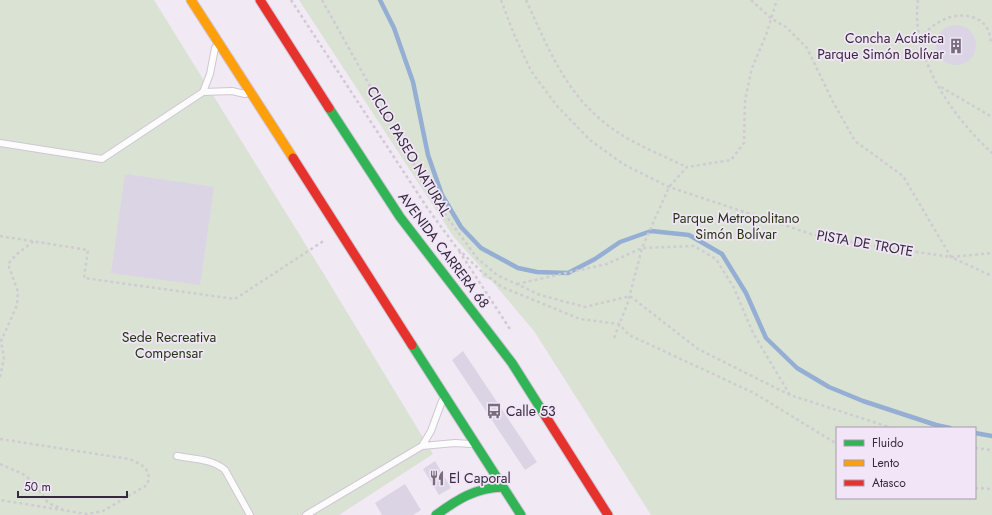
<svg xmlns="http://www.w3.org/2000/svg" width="992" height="515" viewBox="0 0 992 515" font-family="Jost,sans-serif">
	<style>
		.green { fill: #dae2d4; fill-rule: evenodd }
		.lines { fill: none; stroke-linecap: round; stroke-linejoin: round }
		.stream { stroke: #95aed3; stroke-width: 4.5 }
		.building { fill: #dbd4e5 }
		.lane-casing { stroke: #d0c6d4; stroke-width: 8 }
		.fast-casing { stroke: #d0c6d4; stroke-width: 11 }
		.slow-casing { stroke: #d0c6d4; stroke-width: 11 }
		.jam-casing { stroke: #d0c6d4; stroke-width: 11 }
		.path { stroke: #cfccd1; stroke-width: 2.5; stroke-dasharray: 3 3; stroke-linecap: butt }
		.lane { stroke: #fdfcfd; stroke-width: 6 }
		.fast { stroke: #30b455; stroke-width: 9 }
		.slow { stroke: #ff9f0a; stroke-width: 9 }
		.jam { stroke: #e5322d; stroke-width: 9 }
		.labels { text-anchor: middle; stroke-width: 3.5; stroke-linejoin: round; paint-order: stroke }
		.poi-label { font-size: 14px; fill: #352a3c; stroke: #f2e5f8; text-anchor: start }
		.street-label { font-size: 14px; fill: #352a3c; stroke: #f2e5f8 }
		.park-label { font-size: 14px; fill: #1f350d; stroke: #f2e5f8 }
	</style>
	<rect width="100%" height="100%" fill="#f1e9f4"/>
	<path class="green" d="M 0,0 L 154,0 L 322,271 L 433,454 L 339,515 L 0,515 Z
		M 299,0 L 992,0 L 992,515 L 651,515 L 534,331 L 491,280 L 482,277 L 482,269 L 453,236 ZM 837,428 L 975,428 L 975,498 L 837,498 Z"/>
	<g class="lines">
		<path class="stream" d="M 380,0 L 394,28 L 413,82 L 428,155 L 442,195 L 461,227 L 481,248 L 518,268 L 537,272 L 568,273 L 595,259 L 620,242 L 651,231 L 689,235 L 722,254 L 746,293 L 766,338 L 797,368 L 829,387 L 863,401 L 936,425 L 950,428
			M 975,433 L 992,436"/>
	</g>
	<path class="building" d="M936 45a20 20 0 1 1 40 0a20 20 0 1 1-40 0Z
		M 125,174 L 214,187 L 200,285 L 111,273 Z
		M 463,351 L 537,462 L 525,470 L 452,360 Z
		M 435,461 L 451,488 L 439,495 L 423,469 Z
		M 405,484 L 421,510 L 413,515 L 382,515 L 375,503 Z"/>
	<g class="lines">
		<g class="lane-casing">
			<path id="lane" d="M 203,92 L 210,74 L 215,48
				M 0,143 L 102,159 L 203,92 L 232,91 L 245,94
				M 422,446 L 431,431 L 442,401
				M 177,456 C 193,459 213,459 225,470 L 250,515
				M 306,515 L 422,446 L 455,443 L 471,444"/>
		</g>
		<g class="fast-casing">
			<path id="fast" d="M 329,108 L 400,217 L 512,363 L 546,417
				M 412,345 L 521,515
				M 436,515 C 458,499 475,488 503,487"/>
		</g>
		<g class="slow-casing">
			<path id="slow" d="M 191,0 L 293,158"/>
		</g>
		<g class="jam-casing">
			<path id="jam" d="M 260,0 L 329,108
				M 293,158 L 412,345
				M 546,417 L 608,515"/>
		</g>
		<path class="path" d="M 291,0 L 428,209 L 456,247 L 481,271 L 502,287 L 580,319 L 619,324 L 629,335 L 754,393 L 837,444
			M 322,0 L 409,156 L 447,217 L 477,258 L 497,275 L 540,295 L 585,307 L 630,296 L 698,349 L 790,395 L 892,428
			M 501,0 L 513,32 L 531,71 L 557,106 L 590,140 L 623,164 L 669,187 L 811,234 L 856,243 L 951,257 L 992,253
			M 526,0 C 547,46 565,92 606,124 C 630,143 660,154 687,167
			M 751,0 L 772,19 L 786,27 L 807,48 L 833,102 L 855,141 L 903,176 L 951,257 L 992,276
			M 918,0 C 910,57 952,116 992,153
			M 919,38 C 927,31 935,23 945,19 C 958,13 979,14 987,28 C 990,32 990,38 991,43
			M 941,87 L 992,117
			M 0,236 L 88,250 L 84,278 L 235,299 L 325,240
			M 459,251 L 510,329
			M 517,284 L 607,264 L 642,248 L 694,246 L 716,259 L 734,288 L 753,333 L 790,395
			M 614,338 L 628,302 L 642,248 L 669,187 L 687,167 L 731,160 L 744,143 L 745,100 L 752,68 L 766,35 L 777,0
			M 0,377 L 4,358 L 1,341 L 17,305 L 18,292 L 8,264 L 17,254 L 34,241
			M 0,439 L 129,459 C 142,464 153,470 147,485 L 103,511 L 87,514 L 0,500
			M 975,448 L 992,450
			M 0,464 L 23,474 L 33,482 L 48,503 L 63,509
			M 975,488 L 992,489"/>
		<use href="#lane" class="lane"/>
		<use href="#fast" class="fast"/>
		<use href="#slow" class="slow"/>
		<use href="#jam" class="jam"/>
	</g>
	<defs>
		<g id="building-bare" transform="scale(1.2)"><path d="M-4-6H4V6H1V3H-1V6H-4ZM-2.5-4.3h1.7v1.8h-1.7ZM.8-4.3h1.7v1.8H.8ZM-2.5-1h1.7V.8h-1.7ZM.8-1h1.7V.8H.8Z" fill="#776d7c" stroke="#f2e5f8" stroke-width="2.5" paint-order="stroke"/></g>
		<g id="bus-bare" transform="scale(1.2)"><path d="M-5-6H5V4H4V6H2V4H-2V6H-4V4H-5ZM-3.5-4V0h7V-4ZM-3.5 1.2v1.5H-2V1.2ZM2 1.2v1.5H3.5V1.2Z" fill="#776d7c" stroke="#f2e5f8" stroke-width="2.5" paint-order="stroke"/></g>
		<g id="restaurant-bare" transform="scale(1.2)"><path d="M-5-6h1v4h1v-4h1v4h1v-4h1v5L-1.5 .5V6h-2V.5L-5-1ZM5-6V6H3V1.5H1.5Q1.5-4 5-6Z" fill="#776d7c" stroke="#f2e5f8" stroke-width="2.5" paint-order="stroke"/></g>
	</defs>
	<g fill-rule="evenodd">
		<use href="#building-bare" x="956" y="46"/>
		<use href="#bus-bare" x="494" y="411"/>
		<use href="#restaurant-bare" x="437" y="478"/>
	</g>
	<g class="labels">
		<g class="poi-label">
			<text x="944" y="43" text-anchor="end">Concha Acústica<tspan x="944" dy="16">Parque Simón Bolívar</tspan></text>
			<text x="506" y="416">Calle 53</text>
			<text x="449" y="483">El Caporal</text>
		</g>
		<g class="street-label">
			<text transform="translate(409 151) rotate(59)" y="5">CICLO PASEO NATURAL</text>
			<text transform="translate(865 243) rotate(10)" y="5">PISTA DE TROTE</text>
			<text transform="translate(444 250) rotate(53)" y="5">AVENIDA CARRERA 68</text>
		</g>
		<g class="park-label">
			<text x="736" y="223">Parque Metropolitano<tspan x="736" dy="16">Simón Bolívar</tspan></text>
			<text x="169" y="342">Sede Recreativa<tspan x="169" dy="16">Compensar</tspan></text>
		</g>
	</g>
	<rect x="836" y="427" width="140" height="72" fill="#f2e5f8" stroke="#a69aad"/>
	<rect x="844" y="440" width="20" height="6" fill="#30b455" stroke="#a69aad"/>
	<text x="872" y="447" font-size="12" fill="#352a3c">Fluido</text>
	<rect x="844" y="460" width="20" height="6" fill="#ff9f0a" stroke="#a69aad"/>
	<text x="872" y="467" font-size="12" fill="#352a3c">Lento</text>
	<rect x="844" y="480" width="20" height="6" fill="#e5322d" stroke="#a69aad"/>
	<text x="872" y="487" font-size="12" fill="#352a3c">Atasco</text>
	<path d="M18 491v6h109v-6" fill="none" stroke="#352a3c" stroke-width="2"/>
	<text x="24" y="491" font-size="12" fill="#352a3c" stroke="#f2e5f8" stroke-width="3" paint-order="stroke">50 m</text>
</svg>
